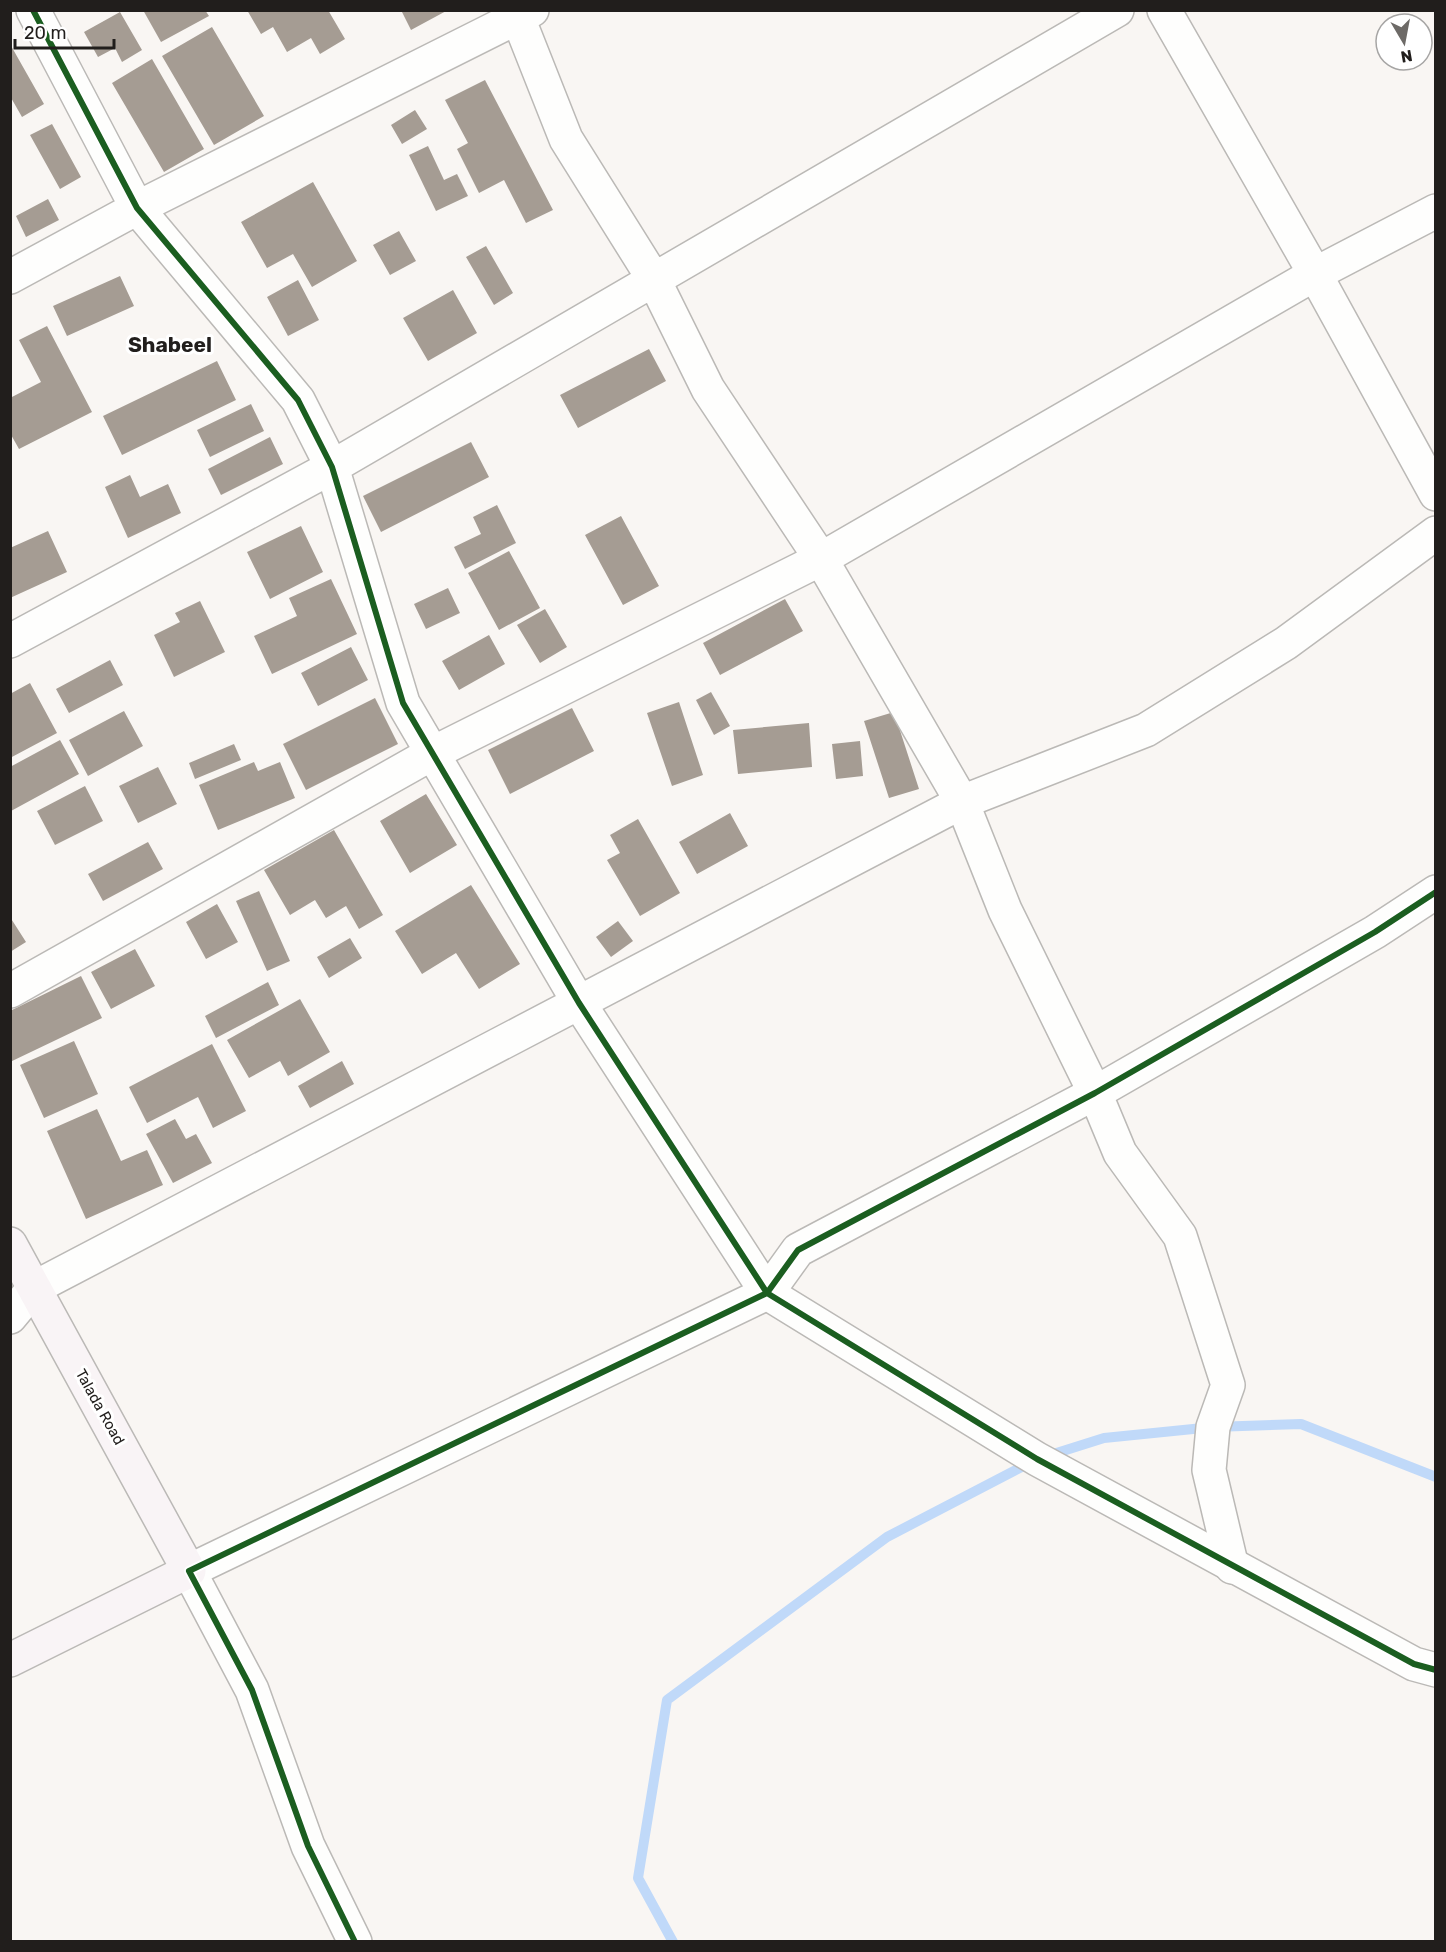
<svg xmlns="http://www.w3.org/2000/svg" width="1446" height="1952" viewBox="0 0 1446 1952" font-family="Rubik,sans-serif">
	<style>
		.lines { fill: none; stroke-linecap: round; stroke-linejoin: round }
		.stream { stroke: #c0d9f9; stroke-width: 10 }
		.building { fill: #a59c93 }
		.minor-casing { stroke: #bbb9b6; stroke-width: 36 }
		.tertiary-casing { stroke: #bbb9b6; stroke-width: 36 }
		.secondary-casing { stroke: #bbb9b6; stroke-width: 36 }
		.minor { stroke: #fefefd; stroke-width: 33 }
		.tertiary { stroke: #fefefd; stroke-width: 33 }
		.secondary { stroke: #f9f4f6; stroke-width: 33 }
		.cycleway-casing { stroke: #fff; stroke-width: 10 }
		.cycleway { stroke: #1b5e20; stroke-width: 6 }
		.labels { text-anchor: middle; stroke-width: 6; stroke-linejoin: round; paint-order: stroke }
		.street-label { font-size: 15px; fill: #211e1c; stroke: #fff }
		.district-label { font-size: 21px; font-weight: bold; fill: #211e1c; stroke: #fff }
	</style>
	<rect width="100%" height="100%" fill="#f9f6f3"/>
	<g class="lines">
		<path class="stream" d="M 1047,1456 L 1104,1438 L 1213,1427 L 1301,1424 L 1436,1477
			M 673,1942 L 638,1878 L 667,1700 L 887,1537 L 1033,1461"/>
	</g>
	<path class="building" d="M 143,10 L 205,10 L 209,16 L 161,42 Z
		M 247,10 L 328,10 L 345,39 L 320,54 L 311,38 L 287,52 L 273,27 L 261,34 Z
		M 401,10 L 448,10 L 411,30 Z
		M 120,12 L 142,50 L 122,62 L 115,48 L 98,57 L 84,32 Z
		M 212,27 L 264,116 L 214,145 L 162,56 Z
		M 10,44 L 44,104 L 22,117 L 10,96 Z
		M 152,59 L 204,149 L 164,172 L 112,83 Z
		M 485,80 L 553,210 L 526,223 L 504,180 L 479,193 L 457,149 L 468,143 L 445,100 Z
		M 415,110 L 427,129 L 402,144 L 391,125 Z
		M 52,124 L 81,177 L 60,189 L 30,135 Z
		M 428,146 L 444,180 L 457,174 L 468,196 L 436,211 L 409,155 Z
		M 313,182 L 357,261 L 312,287 L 293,254 L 267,268 L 241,222 Z
		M 48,199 L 59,220 L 26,237 L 16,216 Z
		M 399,231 L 416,261 L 390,275 L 373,245 Z
		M 486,246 L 513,293 L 494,305 L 466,257 Z
		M 120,276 L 134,306 L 67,336 L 53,306 Z
		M 298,280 L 319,320 L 288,336 L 267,297 Z
		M 453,290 L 477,333 L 428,361 L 403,318 Z
		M 47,326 L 92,412 L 19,449 L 10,433 L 10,398 L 41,382 L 19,340 Z
		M 649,349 L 666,381 L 578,428 L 560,395 Z
		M 217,361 L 236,400 L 122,455 L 103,416 Z
		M 251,404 L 264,431 L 210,457 L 197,430 Z
		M 270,437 L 283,464 L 221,495 L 208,469 Z
		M 471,442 L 489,477 L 381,532 L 363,496 Z
		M 130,475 L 140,497 L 168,484 L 181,513 L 128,538 L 105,487 Z
		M 497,505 L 516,543 L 465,569 L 454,547 L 481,534 L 473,517 Z
		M 621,516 L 659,586 L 623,605 L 585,535 Z
		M 301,526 L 323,572 L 270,599 L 247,552 Z
		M 48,531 L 67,572 L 10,598 L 10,548 Z
		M 509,551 L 540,608 L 499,630 L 468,573 Z
		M 331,579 L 357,634 L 272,674 L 254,636 L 297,616 L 289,598 Z
		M 448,588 L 460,613 L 426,629 L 414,604 Z
		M 785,599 L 803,631 L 720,675 L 703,643 Z
		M 200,601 L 225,652 L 174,677 L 154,635 L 180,622 L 175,613 Z
		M 545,609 L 567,647 L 540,663 L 517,625 Z
		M 489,635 L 505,664 L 459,690 L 442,661 Z
		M 351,647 L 368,680 L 318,706 L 301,673 Z
		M 110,660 L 123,685 L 69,713 L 56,689 Z
		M 30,683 L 57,733 L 10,758 L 10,694 Z
		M 711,692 L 730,726 L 714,735 L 696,700 Z
		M 375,698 L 398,744 L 306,790 L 283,744 Z
		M 679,702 L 703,775 L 672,786 L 647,713 Z
		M 572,708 L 594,751 L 510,794 L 488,750 Z
		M 124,711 L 143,746 L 88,776 L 69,740 Z
		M 894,712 L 919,789 L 889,798 L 864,721 Z
		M 809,723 L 812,767 L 738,774 L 733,730 Z
		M 60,740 L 79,774 L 11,811 L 10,767 Z
		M 860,741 L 863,776 L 836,779 L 832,744 Z
		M 234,744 L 241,760 L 195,779 L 189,763 Z
		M 254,762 L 258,771 L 280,762 L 295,798 L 218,830 L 199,785 Z
		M 158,767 L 177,804 L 138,823 L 119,786 Z
		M 85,786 L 103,821 L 55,845 L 37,811 Z
		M 426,794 L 457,845 L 410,873 L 380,821 Z
		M 730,813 L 748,846 L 697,874 L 679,842 Z
		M 638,819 L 680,893 L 640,916 L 607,860 L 620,853 L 610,835 Z
		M 334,830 L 383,915 L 359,929 L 346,906 L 326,918 L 315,900 L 290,915 L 264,870 Z
		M 148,842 L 163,869 L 103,901 L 88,874 Z
		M 471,885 L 520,964 L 479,989 L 456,953 L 422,974 L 395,931 Z
		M 259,891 L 290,961 L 267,971 L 236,901 Z
		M 217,904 L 238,942 L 206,959 L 186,922 Z
		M 10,917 L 26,942 L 10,952 Z
		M 618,921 L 633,941 L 611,957 L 596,937 Z
		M 350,938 L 362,958 L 329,978 L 317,957 Z
		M 135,949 L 155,986 L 111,1009 L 91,972 Z
		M 81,976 L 102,1018 L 10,1062 L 10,1011 Z
		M 268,982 L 279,1005 L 216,1038 L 205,1016 Z
		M 300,999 L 330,1052 L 288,1076 L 280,1061 L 249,1078 L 227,1040 Z
		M 74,1041 L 98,1094 L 44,1118 L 20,1065 Z
		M 212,1044 L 246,1111 L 213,1128 L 198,1097 L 147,1123 L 129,1087 Z
		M 342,1061 L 354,1084 L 310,1108 L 298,1086 Z
		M 97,1109 L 121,1161 L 147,1150 L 163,1185 L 86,1219 L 47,1131 Z
		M 175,1119 L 186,1139 L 196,1134 L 212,1163 L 173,1183 L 146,1134 Z"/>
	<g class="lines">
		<g class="minor-casing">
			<path id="minor" d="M 33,10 L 137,208 L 298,400 L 332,467 L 403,703 L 579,1003 L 767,1293 L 798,1250 L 1095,1093 L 1375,932 L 1436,892
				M 515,10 L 566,139 L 653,278 L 708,389 L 821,559 L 962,802 L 1005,910 L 1095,1093 L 1120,1153 L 1180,1236 L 1228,1385 L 1213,1427 L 1209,1470 L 1232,1567
				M 1164,10 L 1315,274 L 1436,494
				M 10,277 L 137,208 L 532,10
				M 10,641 L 332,467 L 1117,10
				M 10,991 L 431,754 L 821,559 L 1315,274 L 1436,211
				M 10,1317 L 34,1288 L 962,802 L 1146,730 L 1286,643 L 1436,533
				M 189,1571 L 252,1690 L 308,1846 L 355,1942"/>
		</g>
		<g class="tertiary-casing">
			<path id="tertiary" d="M 189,1571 L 767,1293 L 1037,1459 L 1414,1664 L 1436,1670"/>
		</g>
		<g class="secondary-casing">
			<path id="secondary" d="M 10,1244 L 189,1571 L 10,1660"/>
		</g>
		<use href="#minor" class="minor"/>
		<use href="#tertiary" class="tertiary"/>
		<use href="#secondary" class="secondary"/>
		<g class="cycleway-casing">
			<path id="cycleway" d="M 33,10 L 137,208 L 298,400 L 332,467 L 403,703 L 579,1003 L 767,1293 L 798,1250 L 1095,1093 L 1375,932 L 1436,892
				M 355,1942 L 308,1846 L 252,1690 L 189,1571 L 767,1293 L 1037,1459 L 1414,1664 L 1436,1670"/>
		</g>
		<use href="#cycleway" class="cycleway"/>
	</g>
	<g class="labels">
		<g class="street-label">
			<text transform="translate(100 1407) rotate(61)" y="5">Talada Road</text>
		</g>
		<g class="district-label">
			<text x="170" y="352">Shabeel</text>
		</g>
	</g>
	<rect width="1446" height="1952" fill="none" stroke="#211e1c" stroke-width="24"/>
	<g transform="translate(1404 42) rotate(170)"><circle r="28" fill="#ffffff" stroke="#a6a5a4" stroke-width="1.5"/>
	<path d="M0-4.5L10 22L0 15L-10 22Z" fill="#6d6a67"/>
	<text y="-9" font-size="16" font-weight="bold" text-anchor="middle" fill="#211e1c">N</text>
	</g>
	<path d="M15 39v9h99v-9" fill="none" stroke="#211e1c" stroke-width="3"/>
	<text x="24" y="39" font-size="18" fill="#211e1c" stroke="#ffffff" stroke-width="4.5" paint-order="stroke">20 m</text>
</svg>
